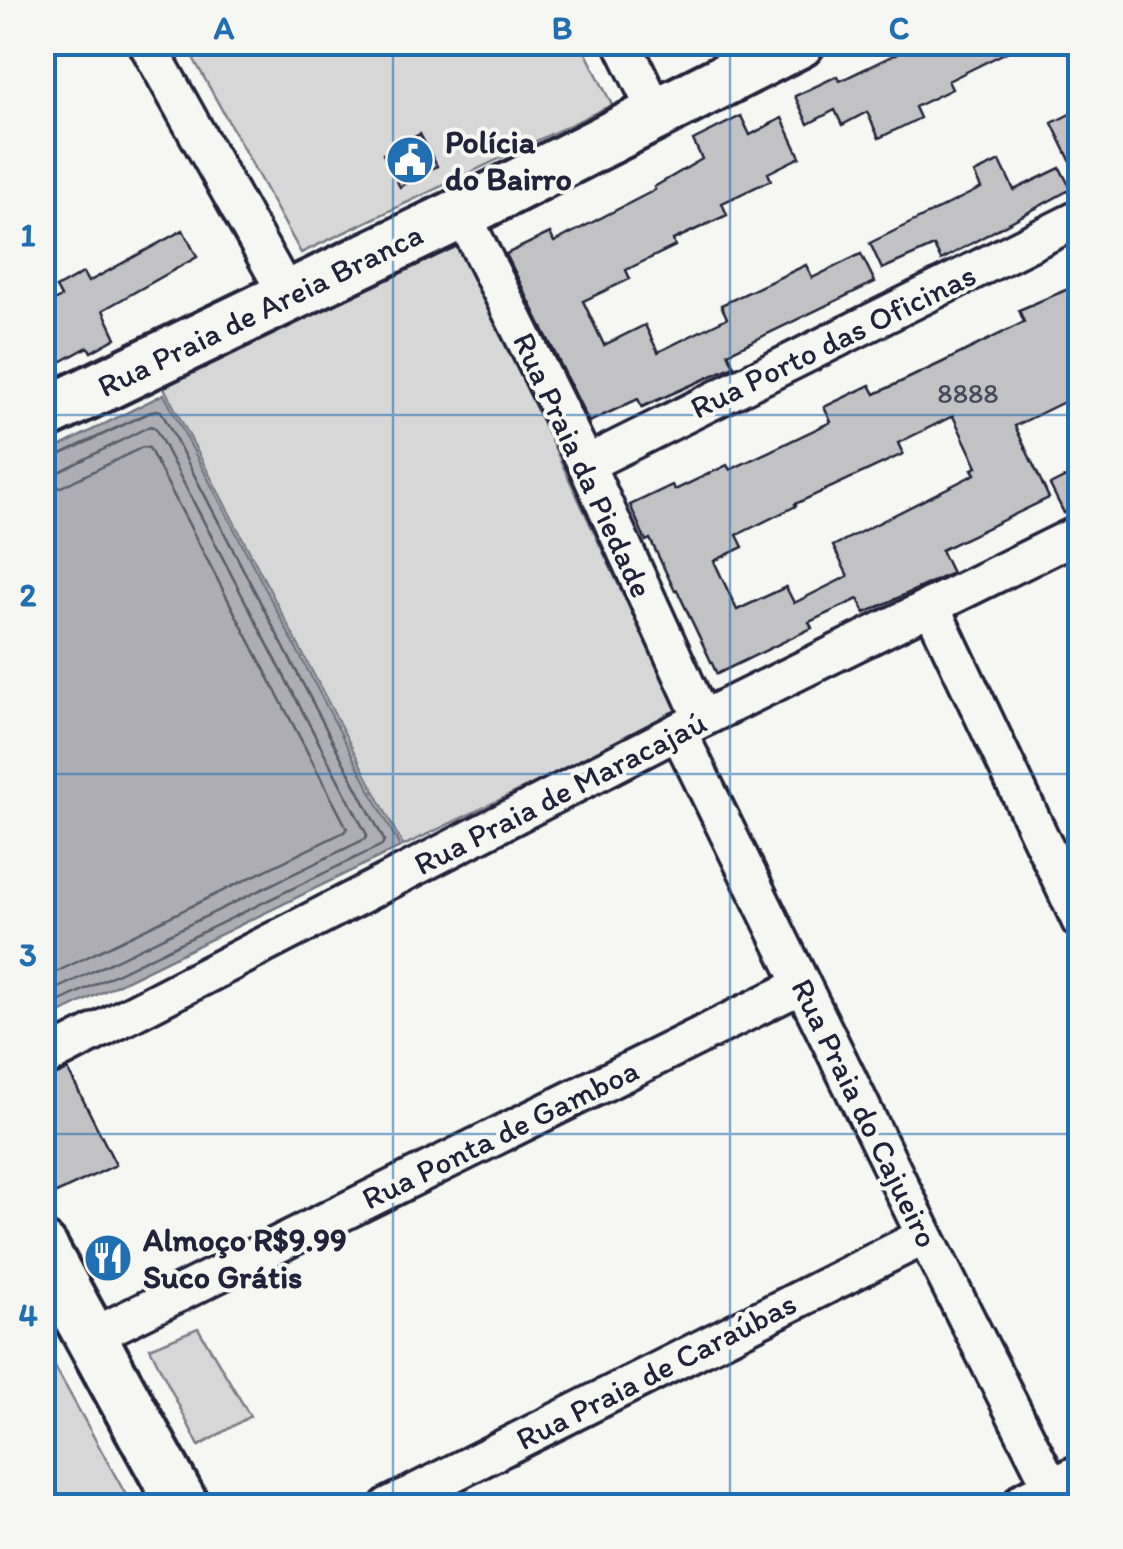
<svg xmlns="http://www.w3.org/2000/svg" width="1123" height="1549" viewBox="0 0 1123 1549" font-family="Itim,sans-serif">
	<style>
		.green { fill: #d7d7d7; stroke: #7c7c89; stroke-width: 2.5 }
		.water { fill: #adadb3; stroke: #757583; stroke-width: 2.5 }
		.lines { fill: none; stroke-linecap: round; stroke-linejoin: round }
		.shore { stroke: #5a5a6b; stroke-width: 2.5 }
		.building { fill: #c2c2c4; stroke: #22223b; stroke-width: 2.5; fill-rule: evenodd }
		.street-casing { stroke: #22223b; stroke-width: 42 }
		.secondary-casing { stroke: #22223b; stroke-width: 58 }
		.street { stroke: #f6f6f2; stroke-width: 35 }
		.secondary { stroke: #f6f6f2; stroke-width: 50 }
		.grid { fill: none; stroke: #1f6fb2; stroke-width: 2.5; stroke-opacity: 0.55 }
		.labels { text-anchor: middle; stroke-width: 8; stroke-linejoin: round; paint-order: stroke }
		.number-label { font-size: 28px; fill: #4a4a5d }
		.poi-label { font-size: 32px; font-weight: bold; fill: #22223b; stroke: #f6f6f2; text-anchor: start }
		.street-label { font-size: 32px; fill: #22223b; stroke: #f6f6f2 }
		.neatline { fill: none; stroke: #1f6fb2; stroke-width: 4 }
		.grid-label { font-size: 32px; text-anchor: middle; font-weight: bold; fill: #1f6fb2 }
	</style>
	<rect width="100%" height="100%" fill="#f6f6f2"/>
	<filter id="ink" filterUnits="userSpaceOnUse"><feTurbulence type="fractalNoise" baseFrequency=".01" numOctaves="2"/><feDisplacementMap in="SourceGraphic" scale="20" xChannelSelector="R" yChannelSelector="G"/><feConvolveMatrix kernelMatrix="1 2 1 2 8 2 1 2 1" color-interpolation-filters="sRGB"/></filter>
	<g filter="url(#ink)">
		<path class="green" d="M 185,43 L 581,43 L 612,105 L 301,253 Z
			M 455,235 L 679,714 L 403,846 L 161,382 Z
			M 198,1328 L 250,1416 L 199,1446 L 150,1348 Z
			M 43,1345 L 132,1506 L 43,1506 Z"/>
		<path class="water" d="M 164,394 L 400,847 L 43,1021 L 43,455 Z"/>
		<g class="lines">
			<path class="shore" d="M 42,463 L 155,410 L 161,411 L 384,840 L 382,845 L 42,1010
				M 42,475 L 55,474 L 150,426 L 155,428 L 367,835 L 365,839 L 42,996
				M 42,491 L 61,487 L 143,447 L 149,448 L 347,828 L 344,832 L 42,979"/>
		</g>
		<path class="building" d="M 921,42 L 1027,42 L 948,81 L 952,89 L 915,107 L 920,118 L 879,138 L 867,112 L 842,125 L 835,110 L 808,124 L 795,96 L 837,76 L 840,81 Z
			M 1080,109 L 1080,181 L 1052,123 Z
			M 741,116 L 750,135 L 782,118 L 800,157 L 768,173 L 771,180 L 722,203 L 727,215 L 673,240 L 675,246 L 626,270 L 630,279 L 583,301 L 604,345 L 645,325 L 658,352 L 727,318 L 721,305 L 806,265 L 812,278 L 861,254 L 875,282 L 728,353 L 734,366 L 642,407 L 638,399 L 589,422 L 506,254 L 550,233 L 554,242 L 655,190 L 654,187 L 702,159 L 693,140 Z
			M 420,134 L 437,166 L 400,187 L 383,154 Z
			M 1000,161 L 1014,190 L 1060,168 L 1071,189 L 941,260 L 934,246 L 882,269 L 870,243 L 981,188 L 974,173 Z
			M 183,230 L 197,257 L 103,310 L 116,338 L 91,352 L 88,347 L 42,372 L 42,307 L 61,297 L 56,288 L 83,273 L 88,282 Z
			M 1080,284 L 1080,394 L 1015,426 L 1049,498 L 941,550 L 952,573 L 865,613 L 858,599 L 809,622 L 812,628 L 717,674 L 677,590 L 675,591 L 650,539 L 646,541 L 630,505 L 672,485 L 675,490 L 727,465 L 730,470 L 831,422 L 824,407 L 870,385 L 875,394 L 943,362 L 1024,322 L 1019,310 ZM 953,416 L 977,467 L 972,469 L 975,474 L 833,546 L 848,576 L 794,603 L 786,587 L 737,610 L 714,561 L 743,547 L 737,535 L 796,506 L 795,504 L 903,454 L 898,443 Z
			M 1080,470 L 1080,505 L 1064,513 L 1050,485 Z
			M 68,1070 L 116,1165 L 50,1196 L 42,1183 L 42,1081 Z"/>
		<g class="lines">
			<g class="street-casing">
				<path id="street" d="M 146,42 L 287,295
					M 622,42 L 657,114
					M 462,213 L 586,464 L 702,719
					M 586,464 L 1080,218
					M 931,606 L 1080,921
					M 678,731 L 925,1236 L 1055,1494
					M 42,1060 L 702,719 L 1080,533
					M 91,1337 L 802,985
					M 388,1506 L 925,1236"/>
			</g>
			<g class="secondary-casing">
				<path id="secondary" d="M 42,415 L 462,213 L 799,42
					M 42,1248 L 183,1506
					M 1029,1506 L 1080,1481"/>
			</g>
			<use href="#street" class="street"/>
			<use href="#secondary" class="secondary"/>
		</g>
	</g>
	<path class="grid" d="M 393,42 L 393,1506M 730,42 L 730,1506M 42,415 L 1080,415M 42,774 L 1080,774M 42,1134 L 1080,1134"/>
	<defs>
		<g id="civic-disc" transform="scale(2.5)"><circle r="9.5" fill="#1f6fb2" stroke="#f6f6f2"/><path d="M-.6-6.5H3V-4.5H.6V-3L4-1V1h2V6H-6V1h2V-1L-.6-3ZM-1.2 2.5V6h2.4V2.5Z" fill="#fff"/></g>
		<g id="restaurant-disc" transform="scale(2.5)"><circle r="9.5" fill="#1f6fb2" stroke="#f6f6f2"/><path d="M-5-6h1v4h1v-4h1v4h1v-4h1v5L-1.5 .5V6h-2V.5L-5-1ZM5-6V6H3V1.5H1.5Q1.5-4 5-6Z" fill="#fff"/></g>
	</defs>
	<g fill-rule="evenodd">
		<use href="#civic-disc" x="410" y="160"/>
		<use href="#restaurant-disc" x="108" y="1258"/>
	</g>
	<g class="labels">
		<g class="number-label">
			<text x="968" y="403">8888</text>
		</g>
		<g class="poi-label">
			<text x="445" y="153">Polícia<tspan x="445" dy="37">do Bairro</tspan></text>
			<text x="143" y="1251">Almoço R$9.99<tspan x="143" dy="37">Suco Grátis</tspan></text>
		</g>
		<g class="street-label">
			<text transform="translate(260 310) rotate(-26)" y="11">Rua Praia de Areia Branca</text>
			<text transform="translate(833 341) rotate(-26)" y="11">Rua Porto das Oficinas</text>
			<text transform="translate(583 465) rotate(65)" y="11">Rua Praia da Piedade</text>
			<text transform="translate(560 793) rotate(-27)" y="11">Rua Praia de Maracajaú</text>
			<text transform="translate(865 1113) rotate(64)" y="11">Rua Praia do Cajueiro</text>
			<text transform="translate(500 1134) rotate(-26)" y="11">Rua Ponta de Gamboa</text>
			<text transform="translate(656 1371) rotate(-27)" y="11">Rua Praia de Caraúbas</text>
		</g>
	</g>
	<rect width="1123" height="1549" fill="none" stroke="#f6f6f2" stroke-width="110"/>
	<rect x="55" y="55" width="1013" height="1439" class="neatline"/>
	<g class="grid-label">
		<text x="224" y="39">A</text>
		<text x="562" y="39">B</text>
		<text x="899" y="39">C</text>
		<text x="28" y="246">1</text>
		<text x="28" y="606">2</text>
		<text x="28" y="966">3</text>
		<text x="28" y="1326">4</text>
	</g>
</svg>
